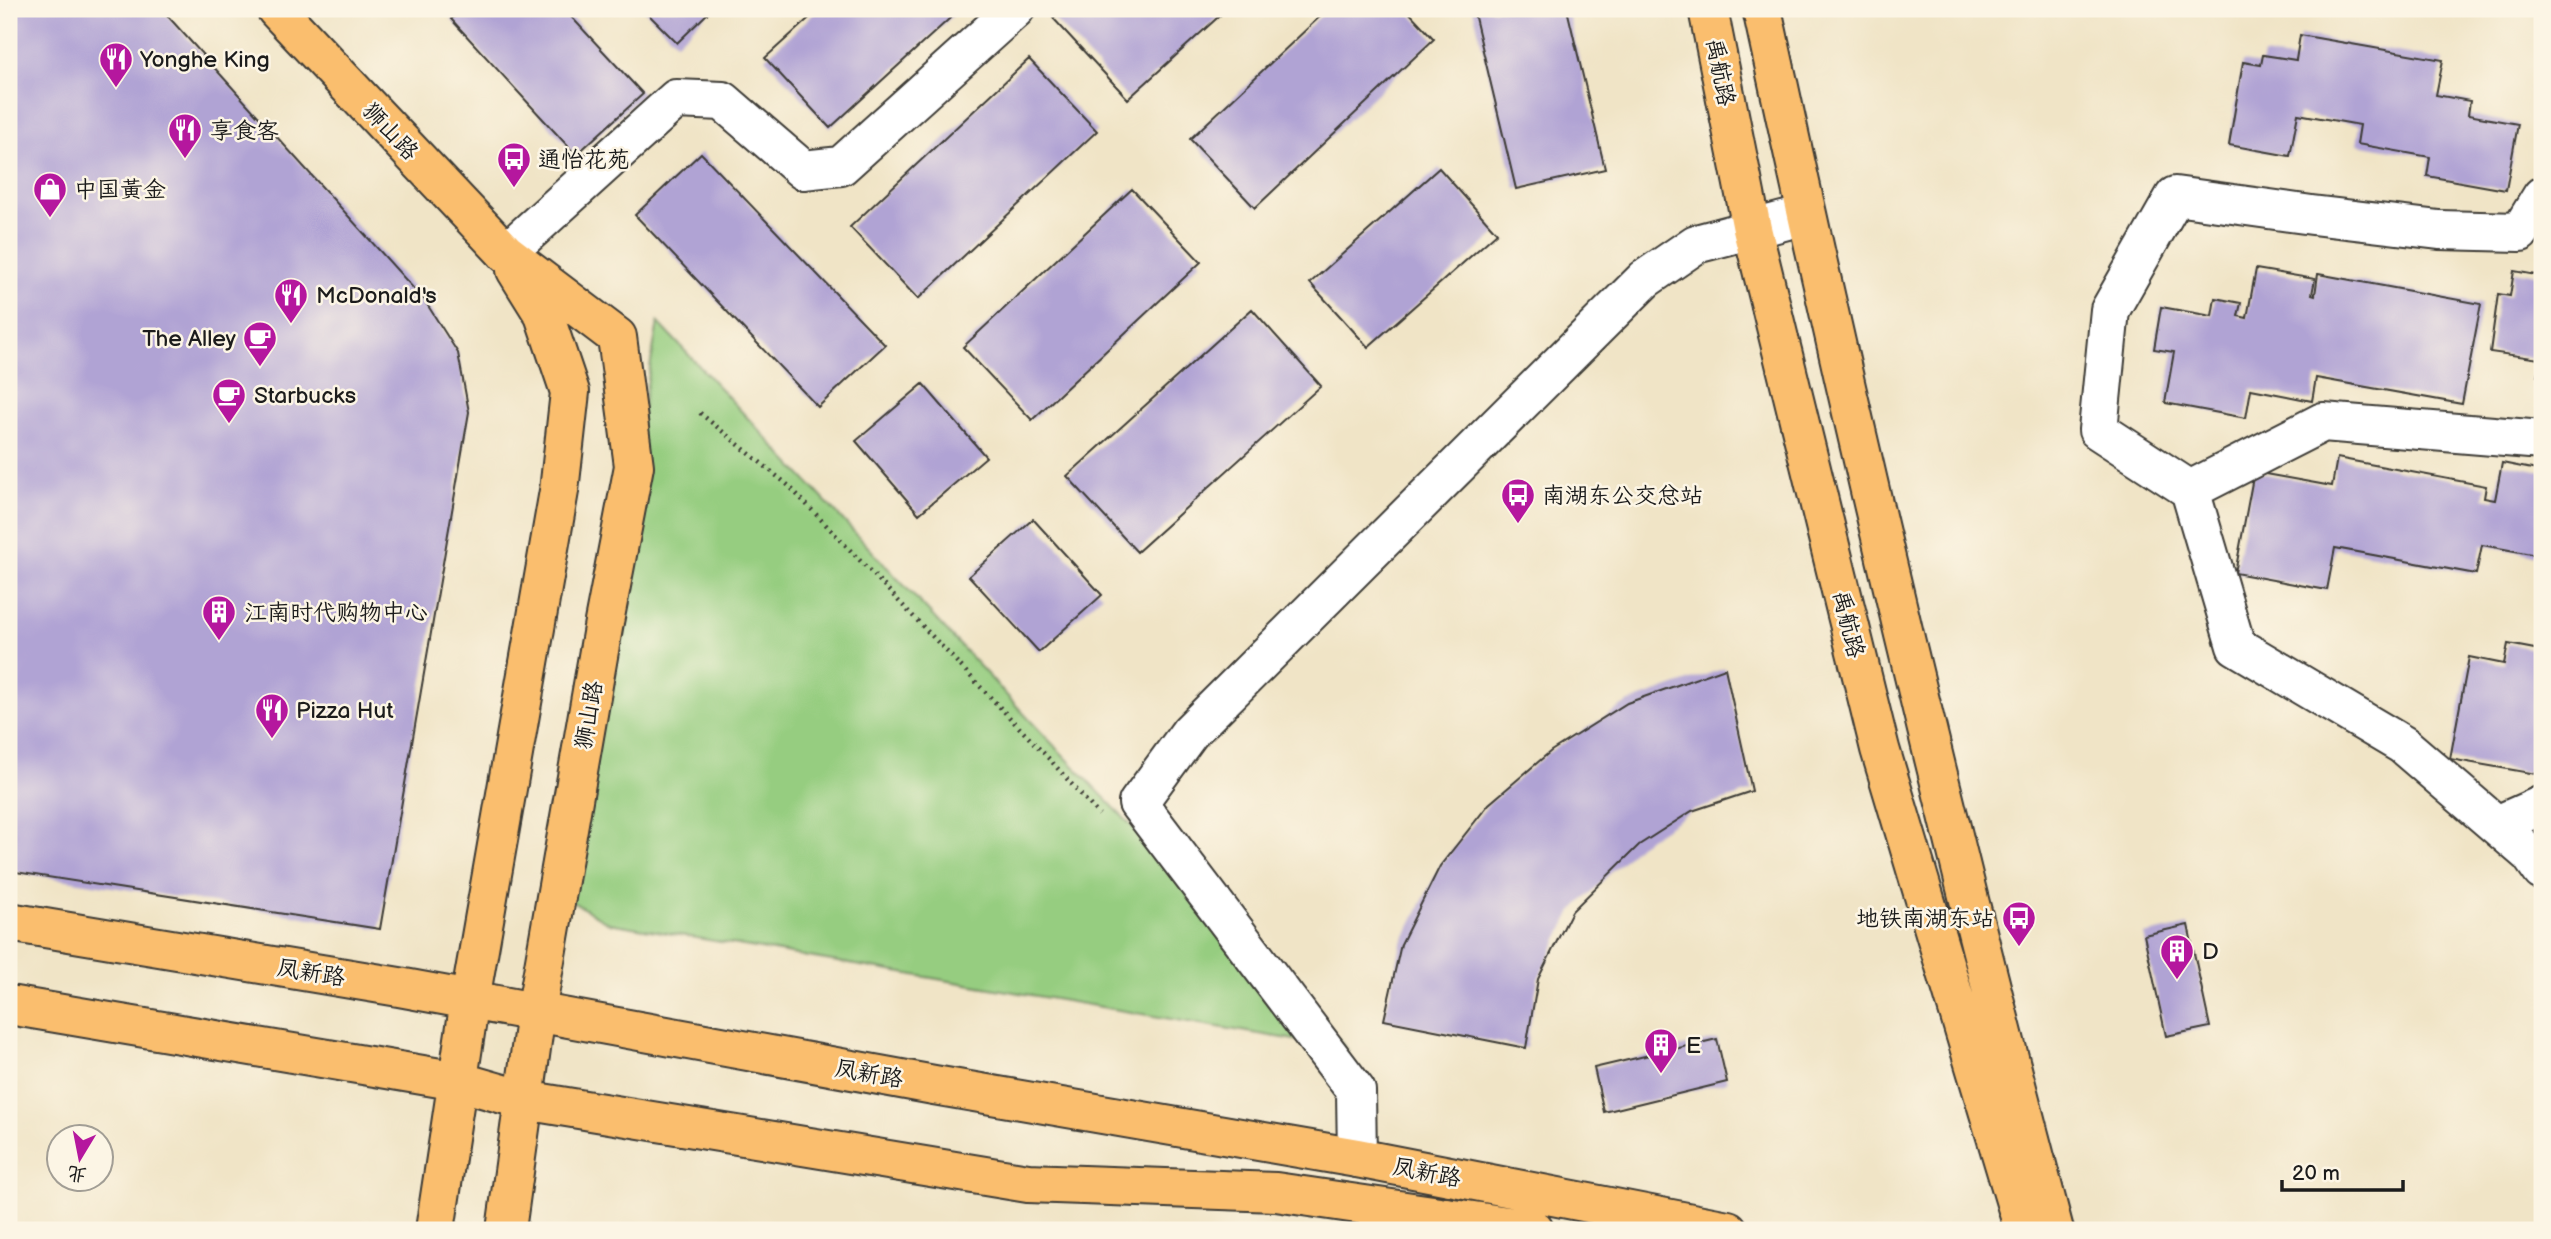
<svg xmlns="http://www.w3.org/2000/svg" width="2551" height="1239" viewBox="0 0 2551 1239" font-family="'Balsamiq Sans','LXGW WenKai TC',sans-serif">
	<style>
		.green { fill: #96cd80; stroke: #59744e; stroke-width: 2 }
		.building { fill: #b0a3d4 }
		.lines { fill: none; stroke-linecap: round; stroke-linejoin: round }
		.minor-casing { stroke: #3c3a36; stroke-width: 42 }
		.major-casing { stroke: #3c3a36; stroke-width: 42 }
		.path { stroke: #3c3a36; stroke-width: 4.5; stroke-dasharray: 2 5; stroke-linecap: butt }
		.minor { stroke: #fff; stroke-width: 38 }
		.major { stroke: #fabe6e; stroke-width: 38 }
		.labels { text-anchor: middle; stroke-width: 5; stroke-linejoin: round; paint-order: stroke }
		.poi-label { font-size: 23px; fill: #1c1c1c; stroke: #fcf5e5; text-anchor: start }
		.street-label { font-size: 23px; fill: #1c1c1c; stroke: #fcf5e5 }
	</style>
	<rect width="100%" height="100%" fill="#fcf5e5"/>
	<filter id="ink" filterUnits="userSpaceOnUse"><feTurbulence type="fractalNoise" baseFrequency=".0143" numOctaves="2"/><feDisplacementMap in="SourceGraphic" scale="14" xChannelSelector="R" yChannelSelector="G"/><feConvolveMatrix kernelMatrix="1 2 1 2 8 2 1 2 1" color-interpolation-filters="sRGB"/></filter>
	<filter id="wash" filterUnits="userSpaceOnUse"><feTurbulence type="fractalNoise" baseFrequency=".00686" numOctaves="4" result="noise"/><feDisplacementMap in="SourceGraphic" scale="28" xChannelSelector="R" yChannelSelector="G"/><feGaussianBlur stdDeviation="1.57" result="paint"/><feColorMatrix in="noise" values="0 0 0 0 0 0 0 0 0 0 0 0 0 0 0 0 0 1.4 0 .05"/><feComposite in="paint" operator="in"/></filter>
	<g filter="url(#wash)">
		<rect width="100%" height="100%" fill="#f0e4c6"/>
		<path class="green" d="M 658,322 L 1041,732 L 1347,1049 L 609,923 L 564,897 L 567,842 Z"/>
		<g id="blocks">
			<path class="building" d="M 9,9 L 134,9 L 165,13 L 425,301 L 458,353 L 469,412 L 380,929 L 9,871 Z
				M 463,9 L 564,9 L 643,94 L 576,155 L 451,19 Z
				M 643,9 L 712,9 L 677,43 Z
				M 819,9 L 960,9 L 830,128 L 765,58 Z
				M 1063,9 L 1227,9 L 1128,99 L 1053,18 Z
				M 1328,9 L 1406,9 L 1434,39 L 1255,208 L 1190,139 Z
				M 1473,9 L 1567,9 L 1605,169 L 1516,189 Z
				M 2300,35 L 2443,60 L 2436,95 L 2470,101 L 2468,115 L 2518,124 L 2506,190 L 2427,176 L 2430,157 L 2357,144 L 2360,125 L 2298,114 L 2290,156 L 2229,145 L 2243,62 L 2261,65 L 2263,55 L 2296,60 Z
				M 1029,59 L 1097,131 L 918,299 L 850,227 Z
				M 701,153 L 885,345 L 818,407 L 635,215 Z
				M 1439,168 L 1497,233 L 1368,347 L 1310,283 Z
				M 1132,189 L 1201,262 L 1032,420 L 963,347 Z
				M 2256,269 L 2315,279 L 2312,294 L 2315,295 L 2318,274 L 2481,304 L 2462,404 L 2316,378 L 2312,401 L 2251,389 L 2246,418 L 2165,403 L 2174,352 L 2154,349 L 2161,307 L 2212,316 L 2215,298 L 2241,303 L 2238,316 L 2247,318 Z
				M 2514,271 L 2542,276 L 2542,377 L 2537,376 L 2540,359 L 2490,352 L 2498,294 L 2510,296 Z
				M 1252,309 L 1321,386 L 1137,552 L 1067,476 Z
				M 923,384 L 986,457 L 919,514 L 856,441 Z
				M 2337,458 L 2486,486 L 2484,498 L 2495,500 L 2502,463 L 2542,471 L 2542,556 L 2482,545 L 2476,574 L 2335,548 L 2327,590 L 2235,573 L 2254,472 L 2332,486 Z
				M 1033,519 L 1102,595 L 1039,652 L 969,576 Z
				M 2541,643 L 2542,775 L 2450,759 L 2469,657 L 2504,664 L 2508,644 L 2540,650 Z
				M 1725,668 L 1752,791 L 1692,811 L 1639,845 L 1572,911 L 1538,979 L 1526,1048 L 1384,1020 L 1401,944 L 1440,866 L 1489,804 L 1551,751 L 1627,703 Z
				M 2188,925 L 2210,1027 L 2166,1036 L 2144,935 Z
				M 1717,1039 L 1727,1082 L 1604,1112 L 1594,1068 Z"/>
		</g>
	</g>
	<g filter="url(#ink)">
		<use href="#blocks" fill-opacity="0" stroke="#3c3a36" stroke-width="2"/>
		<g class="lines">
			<g class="minor-casing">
				<path id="minor" d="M 2542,196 L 2520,232 L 2439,230 L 2312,215 L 2175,196 L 2110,310 L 2098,430 L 2190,490 L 2236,646 L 2403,745 L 2530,854 L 2542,871
					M 506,253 L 676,99 L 723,101 L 803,170 L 841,166 L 1015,9
					M 2190,490 L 2323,422 L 2542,440
					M 2497,825 L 2542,805
					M 1357,1158 L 1356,1091 L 1138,803 L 1190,732 L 1645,279 L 1696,244 L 1806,215"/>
			</g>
			<g class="major-casing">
				<path id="major" d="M 276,9 L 506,253 L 617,337 L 634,466 L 604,622 L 536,1012 L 506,1230
					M 1708,9 L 1752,229 L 1880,749 L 2024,1230
					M 1762,9 C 1850,418 1947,826 2054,1230
					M 9,922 L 399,987 L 934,1085 L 1357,1158 L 1728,1230
					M 9,1005 L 458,1081 L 524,1100 L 1028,1183 L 1276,1192 L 1534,1230
					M 435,1230 L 470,1000 L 559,491 L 570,392 L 544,315 L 516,270"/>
			</g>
			<path class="path" d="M 700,413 L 789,486 L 1053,763 L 1099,815"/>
			<use href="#minor" class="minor"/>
			<use href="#major" class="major"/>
		</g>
	</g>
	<defs>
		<g id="restaurant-pin" transform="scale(1.75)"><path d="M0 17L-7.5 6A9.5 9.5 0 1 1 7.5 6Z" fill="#b5179e" stroke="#fcf5e5"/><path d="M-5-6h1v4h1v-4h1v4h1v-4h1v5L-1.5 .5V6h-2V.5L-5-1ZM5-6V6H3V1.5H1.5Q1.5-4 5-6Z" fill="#fff"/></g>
		<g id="bus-pin" transform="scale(1.75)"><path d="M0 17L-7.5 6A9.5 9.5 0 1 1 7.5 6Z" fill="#b5179e" stroke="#fcf5e5"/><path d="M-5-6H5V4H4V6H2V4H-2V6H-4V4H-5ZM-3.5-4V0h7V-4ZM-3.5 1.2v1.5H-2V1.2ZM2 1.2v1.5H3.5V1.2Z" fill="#fff"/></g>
		<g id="shop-pin" transform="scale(1.75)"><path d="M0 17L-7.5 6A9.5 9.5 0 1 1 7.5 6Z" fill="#b5179e" stroke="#fcf5e5"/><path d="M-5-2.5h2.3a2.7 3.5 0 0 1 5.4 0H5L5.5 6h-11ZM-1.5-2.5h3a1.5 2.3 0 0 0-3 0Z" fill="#fff"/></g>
		<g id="cafe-pin" transform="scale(1.75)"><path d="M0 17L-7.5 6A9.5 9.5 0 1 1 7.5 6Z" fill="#b5179e" stroke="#fcf5e5"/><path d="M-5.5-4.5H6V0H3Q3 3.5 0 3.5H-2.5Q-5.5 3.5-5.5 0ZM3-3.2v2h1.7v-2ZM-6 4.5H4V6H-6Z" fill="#fff"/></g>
		<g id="building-pin" transform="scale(1.75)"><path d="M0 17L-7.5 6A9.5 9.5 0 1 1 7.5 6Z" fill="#b5179e" stroke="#fcf5e5"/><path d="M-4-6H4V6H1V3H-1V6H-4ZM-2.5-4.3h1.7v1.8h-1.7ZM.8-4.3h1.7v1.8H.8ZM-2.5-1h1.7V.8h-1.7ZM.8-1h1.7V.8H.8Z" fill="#fff"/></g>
	</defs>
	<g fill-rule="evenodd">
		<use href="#restaurant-pin" x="116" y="59"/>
		<use href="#restaurant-pin" x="185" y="130"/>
		<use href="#bus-pin" x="514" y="159"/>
		<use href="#shop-pin" x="50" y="189"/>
		<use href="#restaurant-pin" x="291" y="295"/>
		<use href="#cafe-pin" x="260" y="338"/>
		<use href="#cafe-pin" x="229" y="395"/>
		<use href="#bus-pin" x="1518" y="495"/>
		<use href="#building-pin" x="219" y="612"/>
		<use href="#restaurant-pin" x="272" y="710"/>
		<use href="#bus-pin" x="2019" y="918"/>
		<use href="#building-pin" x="2177" y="951"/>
		<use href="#building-pin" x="1661" y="1045"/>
	</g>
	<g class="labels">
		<g class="poi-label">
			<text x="140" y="67">Yonghe King</text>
			<text x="210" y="138">享食客</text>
			<text x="538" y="167">通怡花苑</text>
			<text x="74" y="197">中国黄金</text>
			<text x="316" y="303">McDonald's</text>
			<text x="236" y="346" text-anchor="end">The Alley</text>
			<text x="254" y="403">Starbucks</text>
			<text x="1542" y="503">南湖东公交总站</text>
			<text x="244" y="620">江南时代购物中心</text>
			<text x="296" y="718">Pizza Hut</text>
			<text x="1994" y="926" text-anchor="end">地铁南湖东站</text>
			<text x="2202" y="959">D</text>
			<text x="1686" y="1053">E</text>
		</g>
		<g class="street-label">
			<text transform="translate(1721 72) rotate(79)" y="8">禹航路</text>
			<text transform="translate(391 131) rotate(47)" y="8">狮山路</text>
			<text transform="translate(1849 624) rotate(76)" y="8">禹航路</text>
			<text transform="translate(588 715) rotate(-80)" y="8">狮山路</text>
			<text transform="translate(311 972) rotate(9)" y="8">凤新路</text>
			<text transform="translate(869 1073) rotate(10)" y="8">凤新路</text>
			<text transform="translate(1427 1172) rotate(11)" y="8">凤新路</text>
		</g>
	</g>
	<rect width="2551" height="1239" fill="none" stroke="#fcf5e5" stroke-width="35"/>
	<g transform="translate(80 1158) rotate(190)"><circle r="33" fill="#fcf5e5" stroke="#a29e95" stroke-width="2"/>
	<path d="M0-5L12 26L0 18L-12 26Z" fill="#b5179e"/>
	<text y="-10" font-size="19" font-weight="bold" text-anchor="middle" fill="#1c1c1c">北</text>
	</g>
	<path d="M2282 1180v10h121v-10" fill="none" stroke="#1c1c1c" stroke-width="3.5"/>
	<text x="2292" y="1180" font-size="21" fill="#1c1c1c" stroke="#fcf5e5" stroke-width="5" paint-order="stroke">20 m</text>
</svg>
